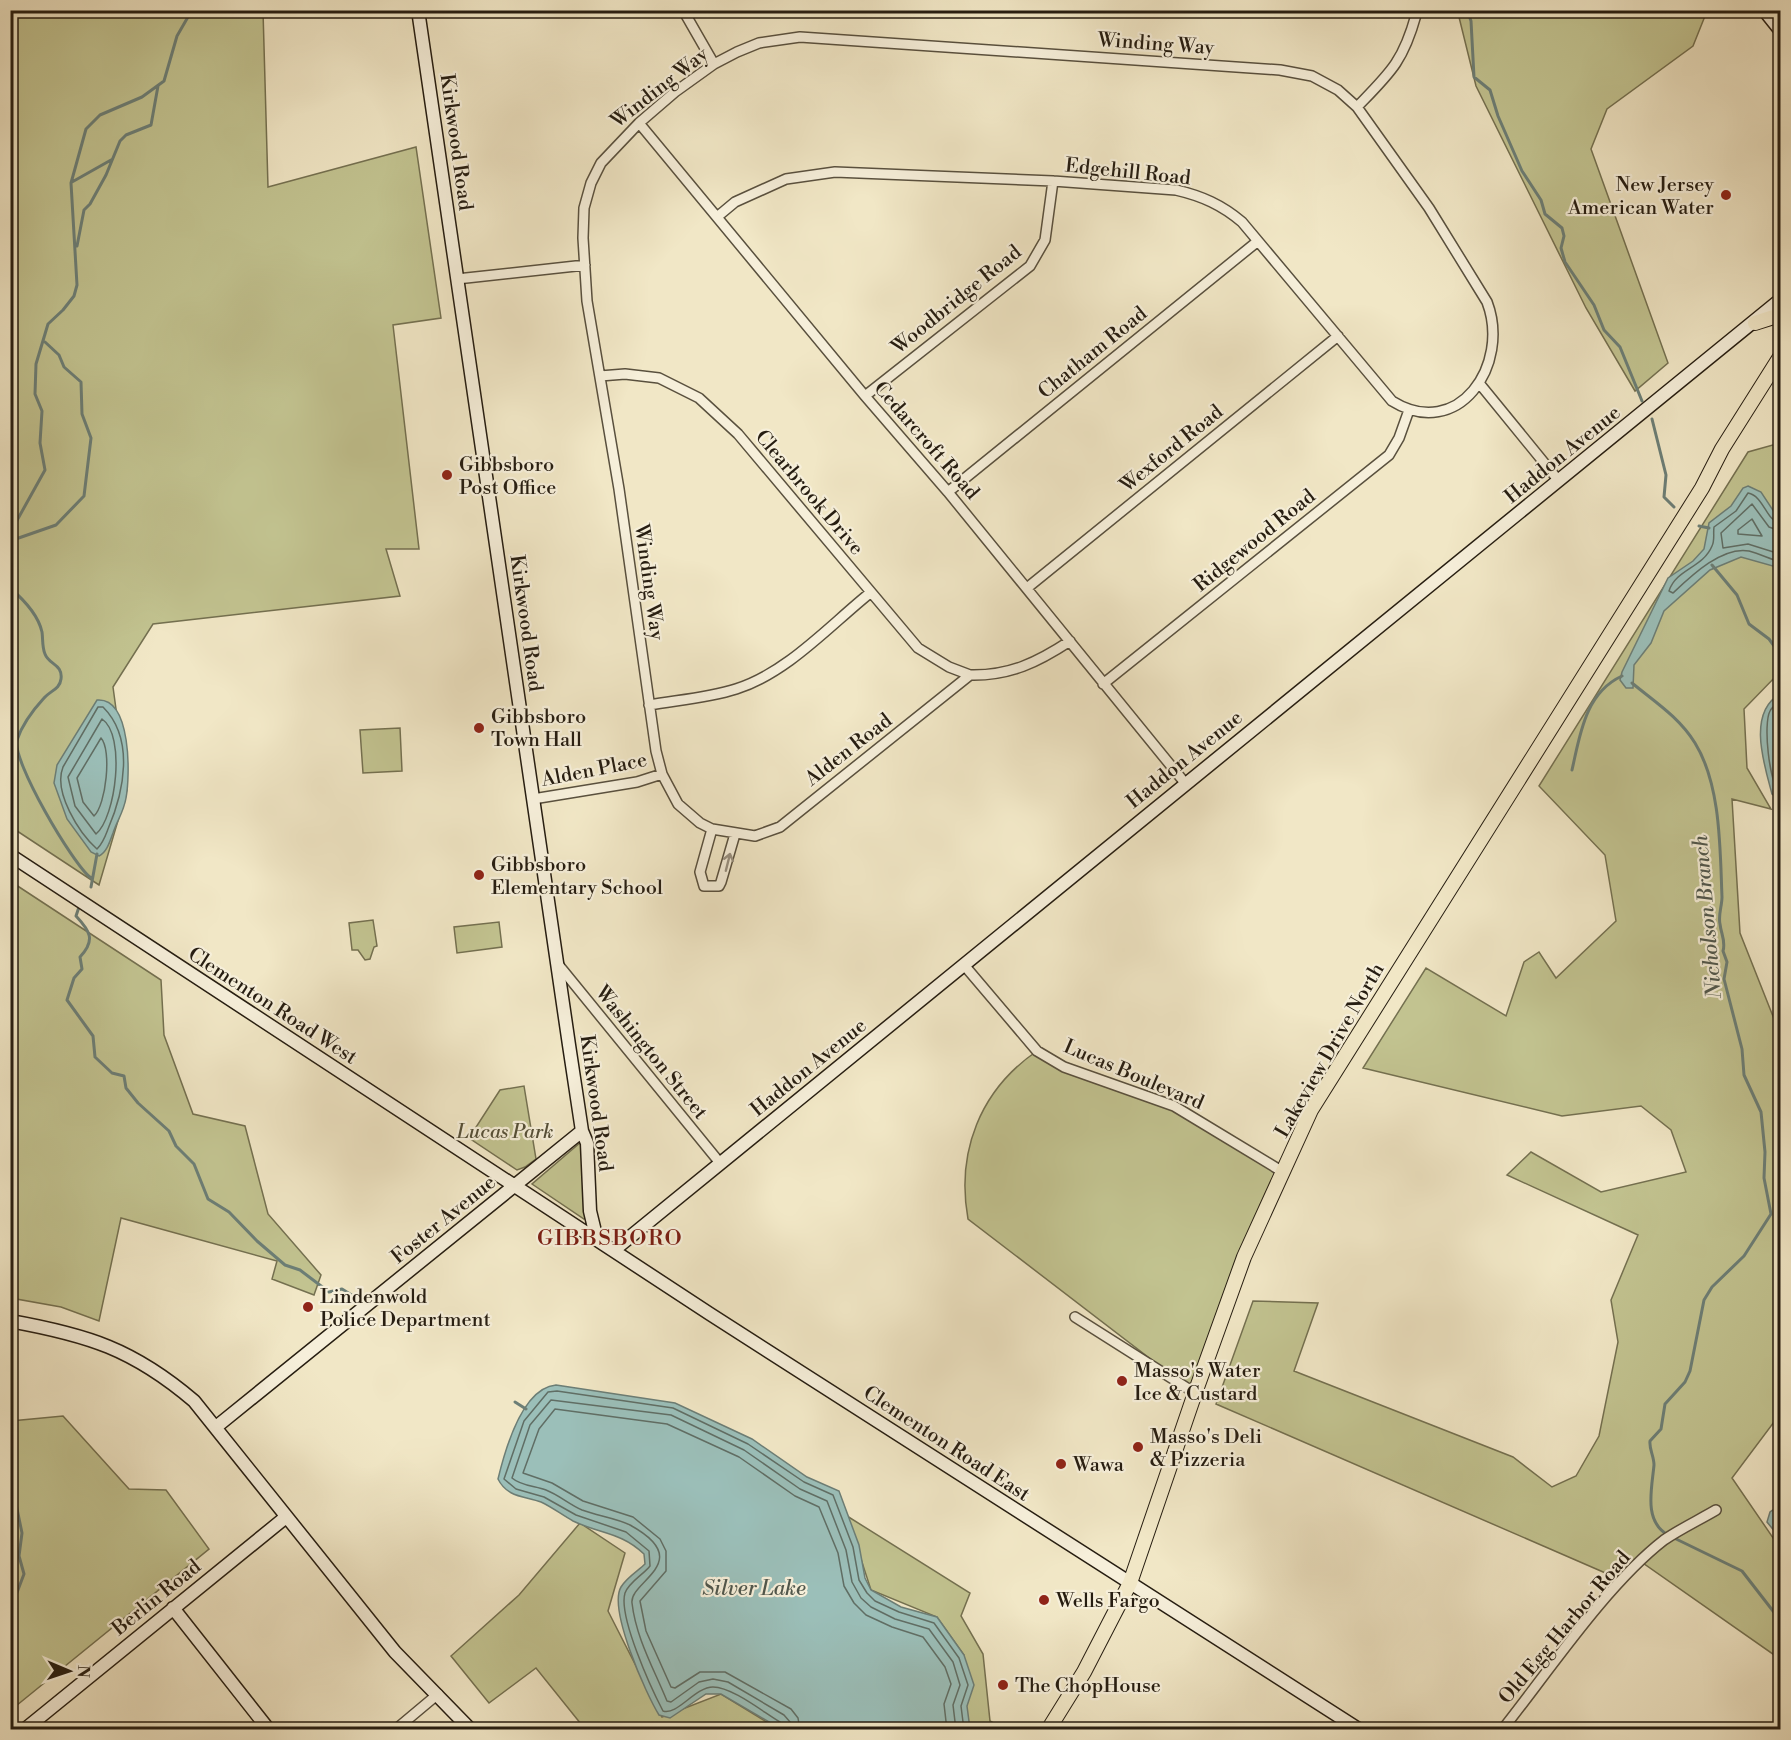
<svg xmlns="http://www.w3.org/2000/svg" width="1791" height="1740" viewBox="0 0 1791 1740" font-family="'Libre Bodoni',serif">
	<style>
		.green { fill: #c2c390; stroke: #747050; stroke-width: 1.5 }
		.water { fill: #9bbfb9; stroke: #6c7e76; stroke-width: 1.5 }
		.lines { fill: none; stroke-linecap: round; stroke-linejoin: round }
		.shore { stroke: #606e65; stroke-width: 1.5 }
		.stream { stroke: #6c7e76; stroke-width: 3 }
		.street-casing { stroke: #59503e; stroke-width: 12 }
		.secondary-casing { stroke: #261d11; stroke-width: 15 }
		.primary-casing { stroke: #261d11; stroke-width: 16 }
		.street { stroke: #f6efda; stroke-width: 9 }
		.secondary { stroke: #f6efda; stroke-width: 12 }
		.primary { stroke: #f1e7c6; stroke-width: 14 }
		.oneway { stroke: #989080 }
		.poi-dot { fill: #8f2418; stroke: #f6efda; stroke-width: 2 }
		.labels { text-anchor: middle; stroke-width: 4.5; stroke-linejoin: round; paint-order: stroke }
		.street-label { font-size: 20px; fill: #261d11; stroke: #f6efda }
		.poi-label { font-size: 20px; fill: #261d11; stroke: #f6efda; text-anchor: start }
		.park-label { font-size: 20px; font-style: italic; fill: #554f37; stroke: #f6efda }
		.water-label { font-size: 21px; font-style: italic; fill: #4f564c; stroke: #f6efda }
		.quarter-label { font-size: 22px; letter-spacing: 1.5px; fill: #7a1f14; stroke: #f6efda }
	</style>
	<rect width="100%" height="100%" fill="#f1e7c6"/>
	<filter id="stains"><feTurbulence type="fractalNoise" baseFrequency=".00333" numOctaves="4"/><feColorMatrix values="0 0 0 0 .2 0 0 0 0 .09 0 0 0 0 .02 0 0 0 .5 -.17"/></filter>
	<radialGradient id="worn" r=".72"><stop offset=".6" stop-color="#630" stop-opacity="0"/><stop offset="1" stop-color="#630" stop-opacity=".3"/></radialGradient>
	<path class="green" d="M 10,11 L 263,11 L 268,187 L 416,147 L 441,318 L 393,325 L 419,549 L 386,549 L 400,596 L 153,624 L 113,687 L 127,790 L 99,885 L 11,827 Z
		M 1431,11 L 1707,11 L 1693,46 L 1607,109 L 1591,149 L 1668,363 L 1635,391 L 1586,308 L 1476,86 L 1458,13 Z
		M 1780,443 L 1780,672 L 1744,709 L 1747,768 L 1771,809 L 1732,799 L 1740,933 L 1780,1034 L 1780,1414 L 1732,1478 L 1780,1548 L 1780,1659 L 1637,1559 L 1617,1578 L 1216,1404 L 1253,1301 L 1318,1303 L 1294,1371 L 1513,1457 L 1552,1487 L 1576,1476 L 1599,1436 L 1618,1342 L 1611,1300 L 1638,1235 L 1507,1175 L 1531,1152 L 1601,1192 L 1686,1172 L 1671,1130 L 1641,1106 L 1562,1116 L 1363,1068 L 1426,968 L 1506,1016 L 1524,962 L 1539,952 L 1556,978 L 1616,921 L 1605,855 L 1539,786 L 1748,452 Z
		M 400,728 L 402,771 L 363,773 L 360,730 Z
		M 10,881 L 161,980 L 164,1035 L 193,1114 L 245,1126 L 268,1214 L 321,1275 L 314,1295 L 272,1279 L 277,1261 L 121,1218 L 99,1321 L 61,1307 L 11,1298 Z
		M 373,920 L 377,946 L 374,947 L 370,959 L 365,960 L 358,950 L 352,950 L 349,923 Z
		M 499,922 L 502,947 L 457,953 L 454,927 Z
		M 1037,1051 L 1144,1094 L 1283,1172 L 1195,1393 L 968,1219 C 956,1152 980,1090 1037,1051 Z
		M 524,1086 L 536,1159 L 525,1167 L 517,1170 L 469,1138 L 500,1090 Z
		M 581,1142 L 587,1217 L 584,1219 L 532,1184 Z
		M 11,1343 L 17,1344 L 11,1384 L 10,1343 Z
		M 63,1416 L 129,1489 L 166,1490 L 209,1549 L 11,1710 L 11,1421 Z
		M 847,1516 L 970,1593 L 961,1616 L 983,1654 L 990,1721 L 1004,1729 L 967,1729 L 964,1655 L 937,1617 L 871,1590 Z
		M 580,1523 L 625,1553 L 608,1611 L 662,1717 L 721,1694 L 778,1729 L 712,1729 L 708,1726 L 703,1730 L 585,1729 L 536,1668 L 489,1703 L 451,1656 L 519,1595 Z"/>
	<path class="water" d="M 1748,486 L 1761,492 L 1780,521 L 1780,568 L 1741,557 L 1710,570 L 1664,611 L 1651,643 L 1634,665 L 1633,688 L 1626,688 L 1620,680 L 1622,672 L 1668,578 L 1693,561 L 1704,549 L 1709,523 L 1731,506 L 1743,488 Z
		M 1780,694 L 1780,800 L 1772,794 C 1764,764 1747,713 1780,694 Z
		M 97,700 C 132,697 130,777 126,798 C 124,811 117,821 113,833 C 110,841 107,852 99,856 L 91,852 L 67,819 L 54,783 L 57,765 Z
		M 556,1385 L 675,1403 L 752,1439 L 807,1477 L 839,1491 L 859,1545 L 865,1578 L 871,1590 L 901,1607 L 937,1617 L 964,1655 L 974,1685 L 967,1706 L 970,1729 L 781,1729 L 721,1694 L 706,1694 L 670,1718 L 659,1715 C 646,1694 608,1609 621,1587 C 627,1577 638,1571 645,1564 L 644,1554 C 621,1532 600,1534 573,1521 C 562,1515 552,1507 541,1502 C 523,1496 507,1497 498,1479 C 505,1450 522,1388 556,1385 Z
		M 1780,1505 L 1780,1538 L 1767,1522 L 1770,1512 Z"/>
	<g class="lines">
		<path class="shore" d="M 1752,519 L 1762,536 L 1738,534 L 1738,530 Z
			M 1780,523 C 1766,521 1764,496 1748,493 L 1736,511 L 1714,527 C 1713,534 1715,540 1712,546 C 1703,568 1676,569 1669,591 L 1673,593 C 1691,576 1722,546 1749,551 C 1760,554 1770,559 1780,562
			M 1780,531 L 1769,527 L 1752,504 L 1721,533 L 1723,548 L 1748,544 L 1780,554
			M 1780,701 C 1777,704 1772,707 1770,711 C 1763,724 1769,783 1780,792
			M 103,707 C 135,739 124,792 108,829 C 105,837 103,843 97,849 C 79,833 53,792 63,767 L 98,707 Z
			M 1780,711 L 1774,728 L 1780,774
			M 102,719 C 126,735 116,817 96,834 L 75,806 L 68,777 Z
			M 101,738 C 112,750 106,805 94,816 L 83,802 L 77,778 Z
			M 783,1730 L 780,1722 C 763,1712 732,1687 713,1687 C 695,1687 677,1716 663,1711 C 651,1688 618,1616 625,1593 C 629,1582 643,1575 650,1566 L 649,1551 L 626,1532 L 576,1515 L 544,1497 L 516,1489 L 504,1479 L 524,1421 L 548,1392 L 557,1391 L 673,1408 L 748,1444 L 804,1482 L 833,1495 L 853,1547 L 859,1580 L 867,1593 L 875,1601 L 899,1612 L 934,1623 L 959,1658 L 968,1685 L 961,1706 L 964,1730
			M 791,1730 L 790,1722 L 784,1715 L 728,1682 L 713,1679 L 699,1682 L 671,1702 L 667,1701 C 654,1669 636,1638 632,1603 C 629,1581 697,1562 630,1525 C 616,1518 598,1516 582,1510 C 570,1505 559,1495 546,1490 C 535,1486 521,1486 512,1478 L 530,1425 L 551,1400 L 671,1415 L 744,1450 L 800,1489 L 827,1501 L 846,1550 L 852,1582 L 861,1598 L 871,1607 L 895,1619 L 929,1629 L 953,1662 L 960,1685 L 953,1705 L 956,1730
			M 800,1730 L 798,1718 L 791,1709 L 725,1672 L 700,1672 L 675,1688 L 671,1687 L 646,1631 L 640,1601 L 666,1571 L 666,1551 L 660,1539 L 633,1517 L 583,1501 L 552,1483 L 523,1473 L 539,1429 L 555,1409 L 667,1424 L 739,1457 L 795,1496 L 819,1507 L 838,1553 L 844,1586 L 854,1603 L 866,1615 L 892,1627 L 923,1637 L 945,1667 L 951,1684 L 944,1704 L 947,1730"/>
		<path class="stream" d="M 1467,10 L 1471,21 L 1474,77 L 1490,90 L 1498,116 L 1522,171 L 1541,200 L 1545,214 L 1562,228 L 1564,236 L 1561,248 L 1565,262 L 1594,305 L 1604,330 L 1620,347 L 1642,401
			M 72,182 L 111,160
			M 77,246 L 84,210 L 90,204 L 106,175 L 120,141 L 126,135 L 151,125 L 158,86
			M 1652,419 L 1666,475 L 1664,497 L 1674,507
			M 1699,526 L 1709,528
			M 10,533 L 45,470 L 40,443 L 42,411 L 35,394 L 36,364 L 48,324 L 63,310 L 74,296 L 77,285 L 71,183 L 86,129 L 100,115 L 142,97 L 164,81 L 177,36 L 192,10
			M 10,541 L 56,525 L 84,496 L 91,438 L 82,414 L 81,382 L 64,367 L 59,355 L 45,342
			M 1712,565 L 1737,595 L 1749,624 L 1769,639 L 1777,650 L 1780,663
			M 10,588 C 23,599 38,614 42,632 C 43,639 42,647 45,654 C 49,665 63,664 61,679 C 60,689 50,691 44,698 C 33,710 22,725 17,740 C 11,759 73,865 91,878
			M 1632,683 C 1655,702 1679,717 1695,743 C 1721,785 1720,849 1722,897 C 1722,906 1718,915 1720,924 C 1721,934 1726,941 1723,951 L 1727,962 L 1724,979 L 1742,1049 L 1744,1075 L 1761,1112 L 1765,1152 L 1764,1178 L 1771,1214 L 1744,1256 L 1712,1287 L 1704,1300 L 1690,1371 L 1685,1382 L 1665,1404 L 1661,1429 L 1650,1441 C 1649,1449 1654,1456 1654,1465 C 1652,1488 1643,1521 1668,1535
			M 1572,770 C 1580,735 1585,693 1622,676
			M 91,887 L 97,854
			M 79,907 L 76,916 C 90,931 96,940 80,957 L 82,969 L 74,978 L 67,1000 L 93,1036 L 95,1057 L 112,1073 L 124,1076 L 126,1088 L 138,1103 L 169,1131 L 176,1146 L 194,1164 L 208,1199 L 229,1212 L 257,1241 L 285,1265 L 300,1270 L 329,1292 L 342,1289 L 358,1299
			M 515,1402 L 526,1409
			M 10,1496 L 16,1504 L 22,1533 L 19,1556 L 24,1574 L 10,1611
			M 1674,1538 L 1742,1571 L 1780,1620"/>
		<g class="street-casing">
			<path id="street" d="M 683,10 L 714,64
				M 1357,107 C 1390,73 1403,62 1416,15
				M 639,123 L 865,396 L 948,492 L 1185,783
				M 717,217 L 735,202 L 786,179 L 835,172 L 1053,181 L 1176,190 C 1202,196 1222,205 1242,222 L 1392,401 C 1458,442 1511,365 1487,302 L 1429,208 L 1357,107 L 1338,90 L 1312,76 L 1280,70 L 800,37 L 759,43 L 737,52 L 714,64 L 675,92 L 639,123 L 601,163 L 591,183 L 584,208 L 583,238 L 587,301 L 619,489 L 656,751 L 662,774 L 678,804 L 700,823 L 712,829 L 755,836 L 780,827 L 970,675 C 1010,676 1038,662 1070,641
				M 457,279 L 585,265
				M 600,376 L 625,374 L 659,378 L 699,398 L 738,434 L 918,648 L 949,667 L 970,675
				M 1479,383 L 1559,481
				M 865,396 L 1030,266 L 1045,240 L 1053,181
				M 948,492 L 1258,241
				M 1027,588 L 1338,336
				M 1103,684 L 1389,455 L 1399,438 L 1409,410
				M 649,705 C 678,700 708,698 736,689 C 787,673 829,626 870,593
				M 533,799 L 637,782 L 662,774
				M 712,829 L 700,872 L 704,886 L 719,886 L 721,882 L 735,834
				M 557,963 L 720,1163
				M 964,965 L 1037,1051 L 1064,1067 L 1174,1106 L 1283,1172
				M 1075,1317 L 1195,1393
				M 395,1730 L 438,1694
				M 1502,1730 C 1549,1671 1606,1585 1664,1540 C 1680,1529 1699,1520 1716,1510"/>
		</g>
		<g class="secondary-casing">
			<path id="secondary" d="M 418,10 L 569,1045 L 582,1131 L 587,1143 L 590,1211 L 597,1240
				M 1764,10 L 1780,30
				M 10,855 L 710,1314 L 1360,1730
				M 614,1250 L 1780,300
				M 10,1321 C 88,1335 133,1349 194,1401 L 395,1652 L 471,1730
				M 216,1427 L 582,1131
				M 173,1608 L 269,1730
				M 24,1730 L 286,1517"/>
		</g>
		<g class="primary-casing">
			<path id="primary" d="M 1755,323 L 1780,315
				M 1048,1730 L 1084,1672 L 1130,1583 L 1195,1393 L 1244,1257 L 1311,1110 L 1702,488 L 1722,449 L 1780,357"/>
		</g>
		<use href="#street" class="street"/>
		<use href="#secondary" class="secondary"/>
		<use href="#primary" class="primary"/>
	</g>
	<defs><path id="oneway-shaft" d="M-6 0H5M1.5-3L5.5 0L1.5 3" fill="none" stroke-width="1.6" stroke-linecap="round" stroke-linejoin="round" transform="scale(1.5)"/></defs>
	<use class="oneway" href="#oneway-shaft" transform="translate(728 862) rotate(-76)"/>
	<g class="poi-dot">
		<circle cx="1726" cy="195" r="6"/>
		<circle cx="447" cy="475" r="6"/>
		<circle cx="479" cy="728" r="6"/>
		<circle cx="479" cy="875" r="6"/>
		<circle cx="308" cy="1307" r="6"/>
		<circle cx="1122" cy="1381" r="6"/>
		<circle cx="1138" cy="1447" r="6"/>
		<circle cx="1061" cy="1464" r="6"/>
		<circle cx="1044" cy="1600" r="6"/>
		<circle cx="1003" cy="1685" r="6"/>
	</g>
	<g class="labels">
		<g class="street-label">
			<text transform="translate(1156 43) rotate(4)" y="7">Winding Way</text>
			<text transform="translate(659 87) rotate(-38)" y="7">Winding Way</text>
			<text transform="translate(457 142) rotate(82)" y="7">Kirkwood Road</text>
			<text transform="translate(1128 171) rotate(6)" y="7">Edgehill Road</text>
			<text transform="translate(956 299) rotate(-39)" y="7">Woodbridge Road</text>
			<text transform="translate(1092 352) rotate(-39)" y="7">Chatham Road</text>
			<text transform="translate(927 440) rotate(49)" y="7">Cedarcroft Road</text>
			<text transform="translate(1171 448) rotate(-39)" y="7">Wexford Road</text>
			<text transform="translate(1562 454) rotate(-39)" y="7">Haddon Avenue</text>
			<text transform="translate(810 492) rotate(50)" y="7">Clearbrook Drive</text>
			<text transform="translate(1254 540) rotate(-39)" y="7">Ridgewood Road</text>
			<text transform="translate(650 582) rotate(82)" y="7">Winding Way</text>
			<text transform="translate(527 623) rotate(82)" y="7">Kirkwood Road</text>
			<text transform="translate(848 749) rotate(-38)" y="7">Alden Road</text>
			<text transform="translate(1184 759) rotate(-39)" y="7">Haddon Avenue</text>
			<text transform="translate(594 769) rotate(-11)" y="7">Alden Place</text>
			<text transform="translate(273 1005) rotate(33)" y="7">Clementon Road West</text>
			<text transform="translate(1329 1050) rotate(-60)" y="7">Lakeview Drive North</text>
			<text transform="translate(652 1052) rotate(51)" y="7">Washington Street</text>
			<text transform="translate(808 1067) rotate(-39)" y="7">Haddon Avenue</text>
			<text transform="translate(1134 1074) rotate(23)" y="7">Lucas Boulevard</text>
			<text transform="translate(597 1103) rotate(82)" y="7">Kirkwood Road</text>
			<text transform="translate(443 1219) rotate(-39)" y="7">Foster Avenue</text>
			<text transform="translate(947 1443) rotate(33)" y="7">Clementon Road East</text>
			<text transform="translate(156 1597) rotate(-39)" y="7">Berlin Road</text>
			<text transform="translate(1564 1627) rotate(-50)" y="7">Old Egg Harbor Road</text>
		</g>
		<g class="poi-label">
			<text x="1714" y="191" text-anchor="end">New Jersey<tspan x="1714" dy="23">American Water</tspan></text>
			<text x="459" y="471">Gibbsboro<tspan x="459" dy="23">Post Office</tspan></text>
			<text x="491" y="723">Gibbsboro<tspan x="491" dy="23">Town Hall</tspan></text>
			<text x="491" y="871">Gibbsboro<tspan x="491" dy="23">Elementary School</tspan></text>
			<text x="320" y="1303">Lindenwold<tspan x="320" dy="23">Police Department</tspan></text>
			<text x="1134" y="1377">Masso's Water<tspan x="1134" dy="23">Ice &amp; Custard</tspan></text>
			<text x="1150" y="1443">Masso's Deli<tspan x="1150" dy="23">&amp; Pizzeria</tspan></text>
			<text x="1073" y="1471">Wawa</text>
			<text x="1056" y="1607">Wells Fargo</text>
			<text x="1015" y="1692">The ChopHouse</text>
		</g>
		<g class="park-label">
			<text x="505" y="1138">Lucas Park</text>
		</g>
		<g class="water-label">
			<text transform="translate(1707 917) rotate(-95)" y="7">Nicholson Branch</text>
			<text x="754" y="1595">Silver Lake</text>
		</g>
		<g class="quarter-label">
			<text x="610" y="1245">GIBBSBORO</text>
		</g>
	</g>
	<rect width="1791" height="1740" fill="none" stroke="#f1e7c6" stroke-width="36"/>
	<rect x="12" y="12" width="1767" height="1716" fill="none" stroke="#261d11" stroke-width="3"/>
	<rect x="18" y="18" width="1755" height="1704" fill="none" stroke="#261d11" stroke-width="1.5"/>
	<g transform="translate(69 1671) rotate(92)" stroke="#f6efda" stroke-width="4.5" paint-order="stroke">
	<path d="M0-4.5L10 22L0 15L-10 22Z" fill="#261d11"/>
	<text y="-9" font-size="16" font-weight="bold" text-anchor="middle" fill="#261d11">N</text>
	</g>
	<rect width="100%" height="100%" filter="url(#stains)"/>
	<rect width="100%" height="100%" fill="url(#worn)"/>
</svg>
